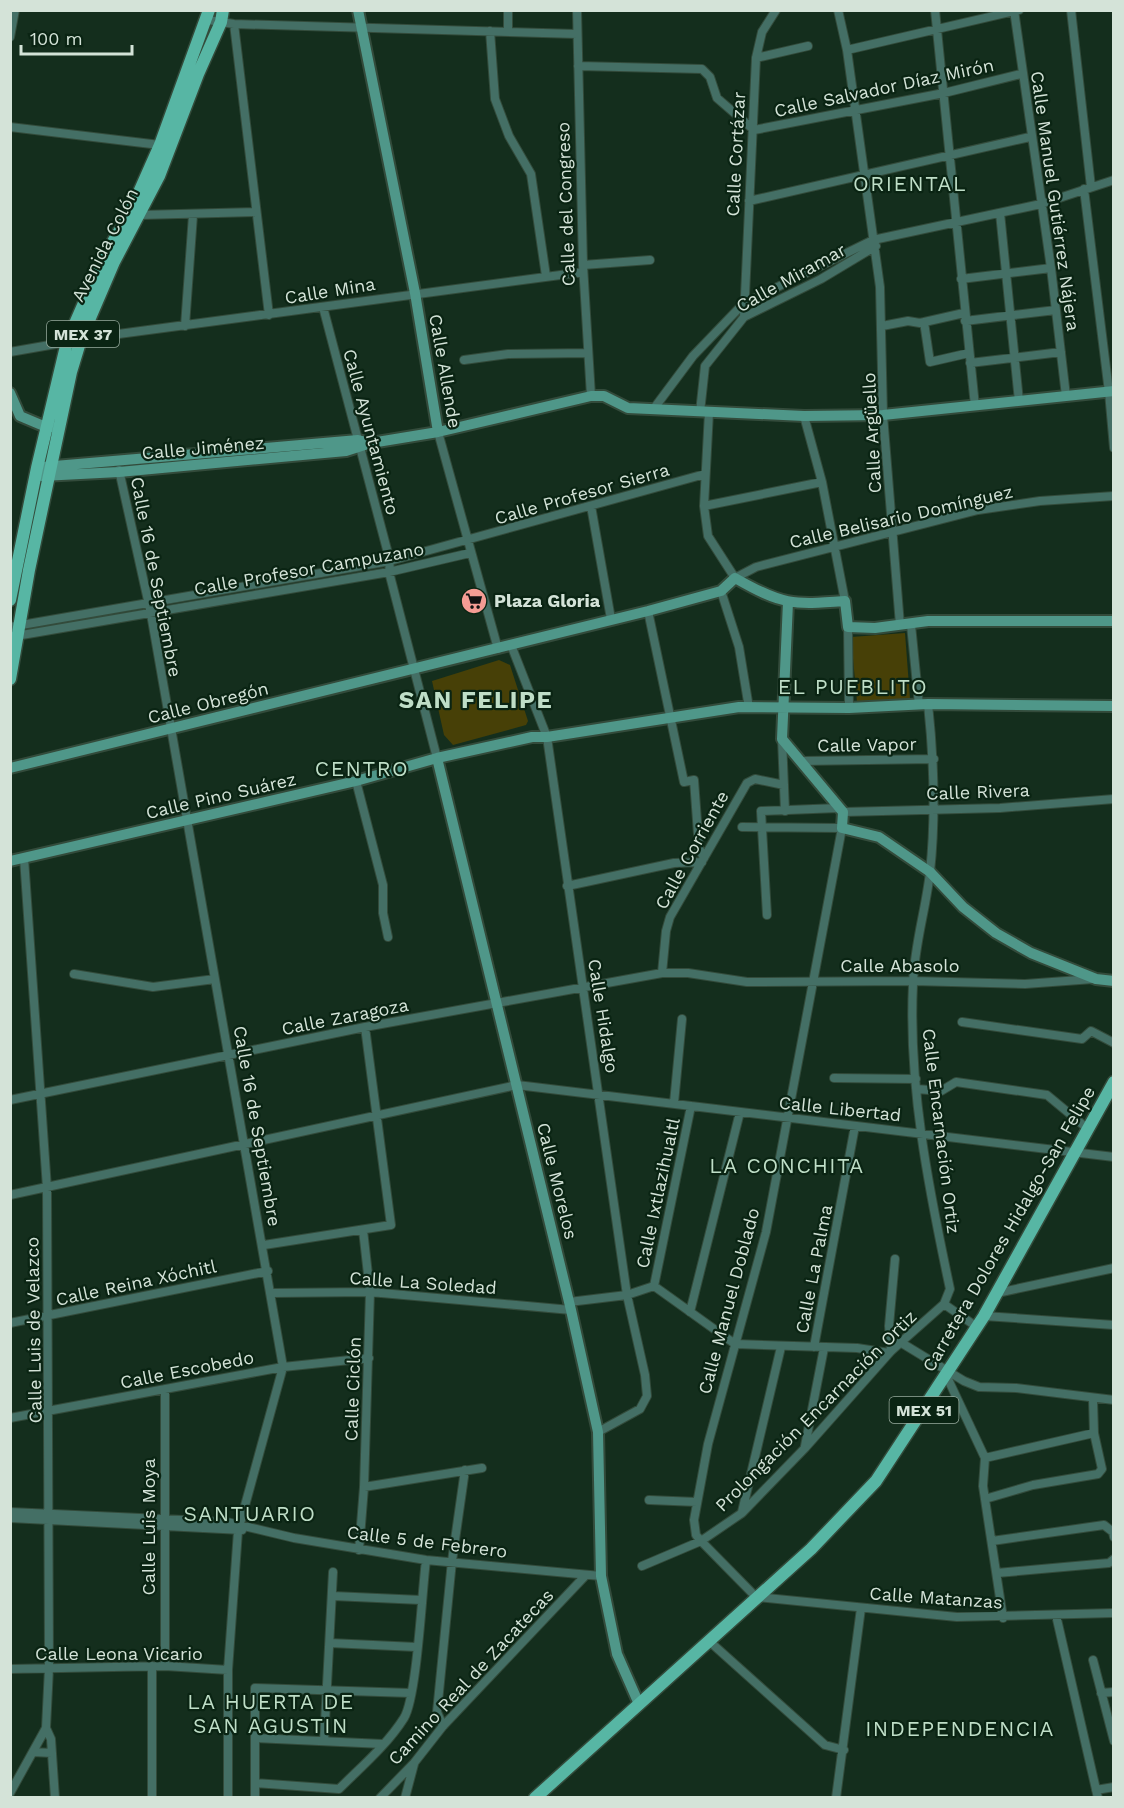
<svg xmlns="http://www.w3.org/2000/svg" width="1124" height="1808" viewBox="0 0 1124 1808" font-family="'Work Sans',sans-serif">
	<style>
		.green { fill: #474007 }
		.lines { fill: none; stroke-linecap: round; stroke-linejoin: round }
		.street-casing { stroke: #334b3b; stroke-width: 10 }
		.secondary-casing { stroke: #334b3b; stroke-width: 14 }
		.primary-casing { stroke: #334b3b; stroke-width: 15 }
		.street { stroke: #446f65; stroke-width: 8 }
		.secondary { stroke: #4f9789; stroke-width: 10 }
		.primary { stroke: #57b6a4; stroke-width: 12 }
		.labels { text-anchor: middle; stroke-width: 4.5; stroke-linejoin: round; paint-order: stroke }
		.shield { fill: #0a2413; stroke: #97aa9d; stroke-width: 1.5 }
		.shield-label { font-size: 16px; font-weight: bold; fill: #d4e3d8 }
		.street-label { font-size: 18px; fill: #d4e3d8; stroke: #0a2413 }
		.poi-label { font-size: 18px; font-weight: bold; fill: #d4e3d8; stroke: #0a2413; text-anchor: start }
		.quarter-label { font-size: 21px; letter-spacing: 1.5px; fill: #bfdec7; stroke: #0a2413 }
		.district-label { font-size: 24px; font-weight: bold; letter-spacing: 1.5px; fill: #bfdec7; stroke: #0a2413 }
	</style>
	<rect width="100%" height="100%" fill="#142e1d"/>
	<path class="green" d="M 905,633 L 910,699 L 857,702 L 851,637 Z
		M 499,660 L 510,665 L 528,721 L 526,725 L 453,745 L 444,735 L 432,681 Z"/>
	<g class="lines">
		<g class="street-casing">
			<path id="street" d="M 577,10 L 583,265 L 591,396
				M 838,10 L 847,50 L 880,287 L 883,415 L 900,625
				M 935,10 L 975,406
				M 1014,10 L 1051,268 L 1066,396
				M 1071,10 L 1091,187
				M 208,20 L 234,24 L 577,34
				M 234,24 L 269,315
				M 490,31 L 495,99 L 509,136 L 531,174 L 546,276
				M 508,32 L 508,10
				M 10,37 L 15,10
				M 847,50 L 1019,10
				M 756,58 L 808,46
				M 578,66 L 702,69 L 710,77 L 717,98 L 754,130 L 944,93 L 1021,74
				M 10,127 L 160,145
				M 1084,189 L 1109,392 L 1114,448
				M 749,201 L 1030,137
				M 1000,213 L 1019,401
				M 140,215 L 256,212
				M 583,265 L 650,260
				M 961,279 L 1051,268
				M 323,307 L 390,561 L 389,572 L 437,758
				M 744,317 L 756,58 L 762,32 L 776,10
				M 965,321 L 1056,310
				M 924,322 L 930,362 L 969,353
				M 185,326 L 193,215
				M 882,326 L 908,321 L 920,323 L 964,313
				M 81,339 L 583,272
				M 10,352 L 67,342
				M 464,360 L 508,354 L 588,353
				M 970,363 L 1061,352
				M 655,407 L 693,356 L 743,304 L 873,240 L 1041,204 L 1114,180
				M 700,412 L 705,366 L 744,317 L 821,279 L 876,246
				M 709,412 L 704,506 L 708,536 L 735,578 L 756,567 L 978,510 L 1040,501 L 1114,496
				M 804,416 L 822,482 L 845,601
				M 438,432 L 498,649
				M 119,470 L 151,614 L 283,1367 L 238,1531 L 228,1670 L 228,1798
				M 591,506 L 611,619
				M 704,506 L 822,482
				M 721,591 L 739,647 L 749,708
				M 648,611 L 684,782 L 694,780 L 699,848 L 704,858
				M 911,625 L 919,705
				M 10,627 L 390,561 L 705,474
				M 848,627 L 849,708
				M 10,637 L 389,572 L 470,553
				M 511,645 L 547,737 L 627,1295 L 645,1375 L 647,1396 L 640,1409 L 598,1432
				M 782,739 L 785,811
				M 801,761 L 934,759
				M 356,781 L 383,885 L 383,913 L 388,937
				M 843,812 L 1000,808 L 1114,799
				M 742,827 L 842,828 L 766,1232 L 708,1444 L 694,1520 L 696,1535 L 701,1541 L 756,1597 L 957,1617 L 1114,1613
				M 567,886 L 674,863 L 702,862
				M 767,915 L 761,811 L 839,808
				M 662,973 L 666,931 L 670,917 L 747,783 L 755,779 L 784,785
				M 74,974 L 153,987 L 215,979
				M 962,1022 L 1082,1039 L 1091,1031 L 1114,1043
				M 834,1078 L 916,1079
				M 917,1089 L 941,1091 L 956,1082 L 1047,1095 L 1088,1129
				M 10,1100 L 365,1027 L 662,973 L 688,973 L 747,982 L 913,981 L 1025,984 L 1093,979
				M 674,1103 L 682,1019
				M 10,1195 L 517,1085 L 1114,1157
				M 264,1245 L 391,1225 L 365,1027
				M 654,1286 L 735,1344 L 857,1348 L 889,1353
				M 654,1286 L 691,1106
				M 272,1293 L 370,1292 L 571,1310
				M 997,1293 L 1114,1268
				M 569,1302 L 627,1295 L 654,1286
				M 944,1304 L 977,1327
				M 690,1312 L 740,1112
				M 984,1316 L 1114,1325
				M 10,1323 L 268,1271
				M 900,1342 L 964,1381 L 979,1387 L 1016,1388 L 1114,1400
				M 814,1347 L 855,1126
				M 891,1351 L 889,1326 L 895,1259
				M 947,1377 L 985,1458
				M 10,1418 L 283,1367 L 369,1358
				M 805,1446 L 824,1348
				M 985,1458 L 983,1486 L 1003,1618
				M 985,1458 L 1094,1433
				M 364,1487 L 482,1468
				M 985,1499 L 1033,1485 L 1098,1474 L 1102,1469 L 1094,1433 L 1093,1399
				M 649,1500 L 697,1502
				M 10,1512 L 227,1522 L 294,1538 L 426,1560 L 601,1576
				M 742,1512 L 781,1347
				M 10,1518 L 242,1530
				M 992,1541 L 1104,1525 L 1113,1532 L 1114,1537
				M 359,1550 L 364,1487 L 370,1292 L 363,1230
				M 642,1566 L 701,1541 L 742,1513 L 805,1448 L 891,1351 L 944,1304 L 950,1289 C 929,1190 908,1086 913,984 C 914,946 926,909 930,872 C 936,816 934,760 928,704
				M 997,1573 L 1109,1563 L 1114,1559
				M 333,1596 L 421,1600
				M 1056,1615 L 1098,1798
				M 709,1641 L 825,1745 L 844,1750
				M 330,1643 L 416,1647
				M 1093,1660 L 1114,1741
				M 152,1666 L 152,1798
				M 165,1666 L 165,1389
				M 10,1669 L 165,1666 L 228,1670
				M 1101,1693 L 1114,1692
				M 443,1726 L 437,1712 L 452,1561 L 465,1470
				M 46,1728 L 51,1739 L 55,1798
				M 255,1738 L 383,1744
				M 324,1741 L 333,1572
				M 33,1752 L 52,1753
				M 255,1783 L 339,1789 C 361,1767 387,1745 404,1718 C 417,1697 422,1591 426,1560
				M 1096,1790 L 1114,1787
				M 10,1793 L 46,1728 L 49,1668 L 47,1188 L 24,858
				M 255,1798 L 255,1688 L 411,1693
				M 380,1798 L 414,1763 L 443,1726 L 585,1576
				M 405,1798 L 414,1764
				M 836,1798 L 861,1608"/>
		</g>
		<g class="secondary-casing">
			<path id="secondary" d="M 358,10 L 415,293 L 438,432
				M 10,393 L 20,416 L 46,427 L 53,427
				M 43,467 L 358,440 L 371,443
				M 42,476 L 119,472 L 346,451 L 371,443 L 438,432 L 591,396 L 604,396 L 628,408 L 804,416 L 883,415 L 1114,391
				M 788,602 L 782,739 L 843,812 L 842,828 L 879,837 L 930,872 L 963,907 L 996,933 L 1031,953 L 1096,979 L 1114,981
				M 437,758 L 571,1310 L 598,1432 L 601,1576 L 617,1654 L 639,1704
				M 10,768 L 648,611 L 721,591 L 735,578 C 782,605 792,605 845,601 L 848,627 L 875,628 L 928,621 L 1114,621
				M 10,861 L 356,781 L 437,758 L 532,737 L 547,737 L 739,707 L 849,708 L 928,704 L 1114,706"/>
		</g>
		<g class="primary-casing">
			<path id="primary" d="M 10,600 L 37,468 L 67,342 L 105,255 L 129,215 L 160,145 L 209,10
				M 10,679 L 29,570 L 71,372 L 81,339 L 114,262 L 159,176 L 198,74 L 221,22 L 223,10
				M 535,1798 L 811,1549 L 876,1481 L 984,1316 L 1114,1082"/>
		</g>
		<use href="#street" class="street"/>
		<use href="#secondary" class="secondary"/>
		<use href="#primary" class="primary"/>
	</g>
	<defs>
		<g id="supermarket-disc" transform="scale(1.35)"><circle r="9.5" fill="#f59c94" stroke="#0a2413"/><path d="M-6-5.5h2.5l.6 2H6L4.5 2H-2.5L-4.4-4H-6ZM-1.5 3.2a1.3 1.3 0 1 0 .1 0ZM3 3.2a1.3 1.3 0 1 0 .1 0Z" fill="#111"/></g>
	</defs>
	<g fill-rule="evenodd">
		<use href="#supermarket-disc" x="474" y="601"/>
	</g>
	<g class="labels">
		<g class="shield">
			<rect x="47" y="321" width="72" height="26" rx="4.5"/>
			<rect x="889.5" y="1397" width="69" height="26" rx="4.5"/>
		</g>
		<g class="shield-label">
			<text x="83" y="340">MEX 37</text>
			<text x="924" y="1416">MEX 51</text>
		</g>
		<g class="street-label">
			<text transform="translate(884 88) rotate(-12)" y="6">Calle Salvador Díaz Mirón</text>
			<text transform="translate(736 154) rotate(-87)" y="6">Calle Cortázar</text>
			<text transform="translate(1055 201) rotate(82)" y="6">Calle Manuel Gutiérrez Nájera</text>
			<text transform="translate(566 204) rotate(-92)" y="6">Calle del Congreso</text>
			<text transform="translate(105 245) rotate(-63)" y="6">Avenida Colón</text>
			<text transform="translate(791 278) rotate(-29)" y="6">Calle Miramar</text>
			<text transform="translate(330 291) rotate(-9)" y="6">Calle Mina</text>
			<text transform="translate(445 371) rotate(80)" y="6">Calle Allende</text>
			<text transform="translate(371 432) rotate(75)" y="6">Calle Ayuntamiento</text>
			<text transform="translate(872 433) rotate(-93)" y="6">Calle Argüello</text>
			<text transform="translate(203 448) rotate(-5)" y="6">Calle Jiménez</text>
			<text transform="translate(582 494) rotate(-16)" y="6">Calle Profesor Sierra</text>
			<text transform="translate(901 517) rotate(-13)" y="6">Calle Belisario Domínguez</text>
			<text transform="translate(309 569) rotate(-10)" y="6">Calle Profesor Campuzano</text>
			<text transform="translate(156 577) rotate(79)" y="6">Calle 16 de Septiembre</text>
			<text transform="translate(208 703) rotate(-14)" y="6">Calle Obregón</text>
			<text transform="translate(867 745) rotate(-1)" y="6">Calle Vapor</text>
			<text transform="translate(978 792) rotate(-2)" y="6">Calle Rivera</text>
			<text transform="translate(221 796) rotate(-13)" y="6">Calle Pino Suárez</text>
			<text transform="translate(692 850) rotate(-61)" y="6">Calle Corriente</text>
			<text x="900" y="972">Calle Abasolo</text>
			<text transform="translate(603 1016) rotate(81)" y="6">Calle Hidalgo</text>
			<text transform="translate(345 1017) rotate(-11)" y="6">Calle Zaragoza</text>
			<text transform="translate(840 1109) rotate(6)" y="6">Calle Libertad</text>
			<text transform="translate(257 1126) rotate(80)" y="6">Calle 16 de Septiembre</text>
			<text transform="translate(941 1131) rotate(83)" y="6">Calle Encarnación Ortiz</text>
			<text transform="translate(557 1181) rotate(76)" y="6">Calle Morelos</text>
			<text transform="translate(658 1193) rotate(-78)" y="6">Calle Ixtlazihualtl</text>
			<text transform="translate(1009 1229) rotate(-60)" y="6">Carretera Dolores Hidalgo-San Felipe</text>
			<text transform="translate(814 1269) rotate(-79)" y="6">Calle La Palma</text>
			<text transform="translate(136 1283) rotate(-12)" y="6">Calle Reina Xóchitl</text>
			<text transform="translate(423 1283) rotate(4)" y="6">Calle La Soledad</text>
			<text transform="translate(729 1301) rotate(-75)" y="6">Calle Manuel Doblado</text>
			<text transform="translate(34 1330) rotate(-91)" y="6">Calle Luis de Velazco</text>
			<text transform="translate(187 1370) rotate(-11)" y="6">Calle Escobedo</text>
			<text transform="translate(353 1389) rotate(-88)" y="6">Calle Ciclón</text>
			<text transform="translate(816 1411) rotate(-45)" y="6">Prolongación Encarnación Ortiz</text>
			<text transform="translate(149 1527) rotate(-90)" y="6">Calle Luis Moya</text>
			<text transform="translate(427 1542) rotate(7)" y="6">Calle 5 de Febrero</text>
			<text transform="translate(936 1598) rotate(4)" y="6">Calle Matanzas</text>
			<text x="119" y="1660">Calle Leona Vicario</text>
			<text transform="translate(471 1677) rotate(-47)" y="6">Camino Real de Zacatecas</text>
		</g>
		<g class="poi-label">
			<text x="494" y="607">Plaza Gloria</text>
		</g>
		<g class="quarter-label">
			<text x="910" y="191">ORIENTAL</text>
			<text x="853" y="694">EL PUEBLITO</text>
			<text x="362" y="776">CENTRO</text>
			<text x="787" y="1173">LA CONCHITA</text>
			<text x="250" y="1521">SANTUARIO</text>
			<text x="271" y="1709">LA HUERTA DE<tspan x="271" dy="24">SAN AGUSTIN</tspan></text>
			<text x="960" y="1736">INDEPENDENCIA</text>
		</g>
		<g class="district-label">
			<text x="476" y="708">SAN FELIPE</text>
		</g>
	</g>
	<rect width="1124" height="1808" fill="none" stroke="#d4e3d8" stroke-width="24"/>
	<path d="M21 45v9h111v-9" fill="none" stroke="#d4e3d8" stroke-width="3"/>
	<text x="30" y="45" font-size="18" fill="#d4e3d8" stroke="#0a2413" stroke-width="4.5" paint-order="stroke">100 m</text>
</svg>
